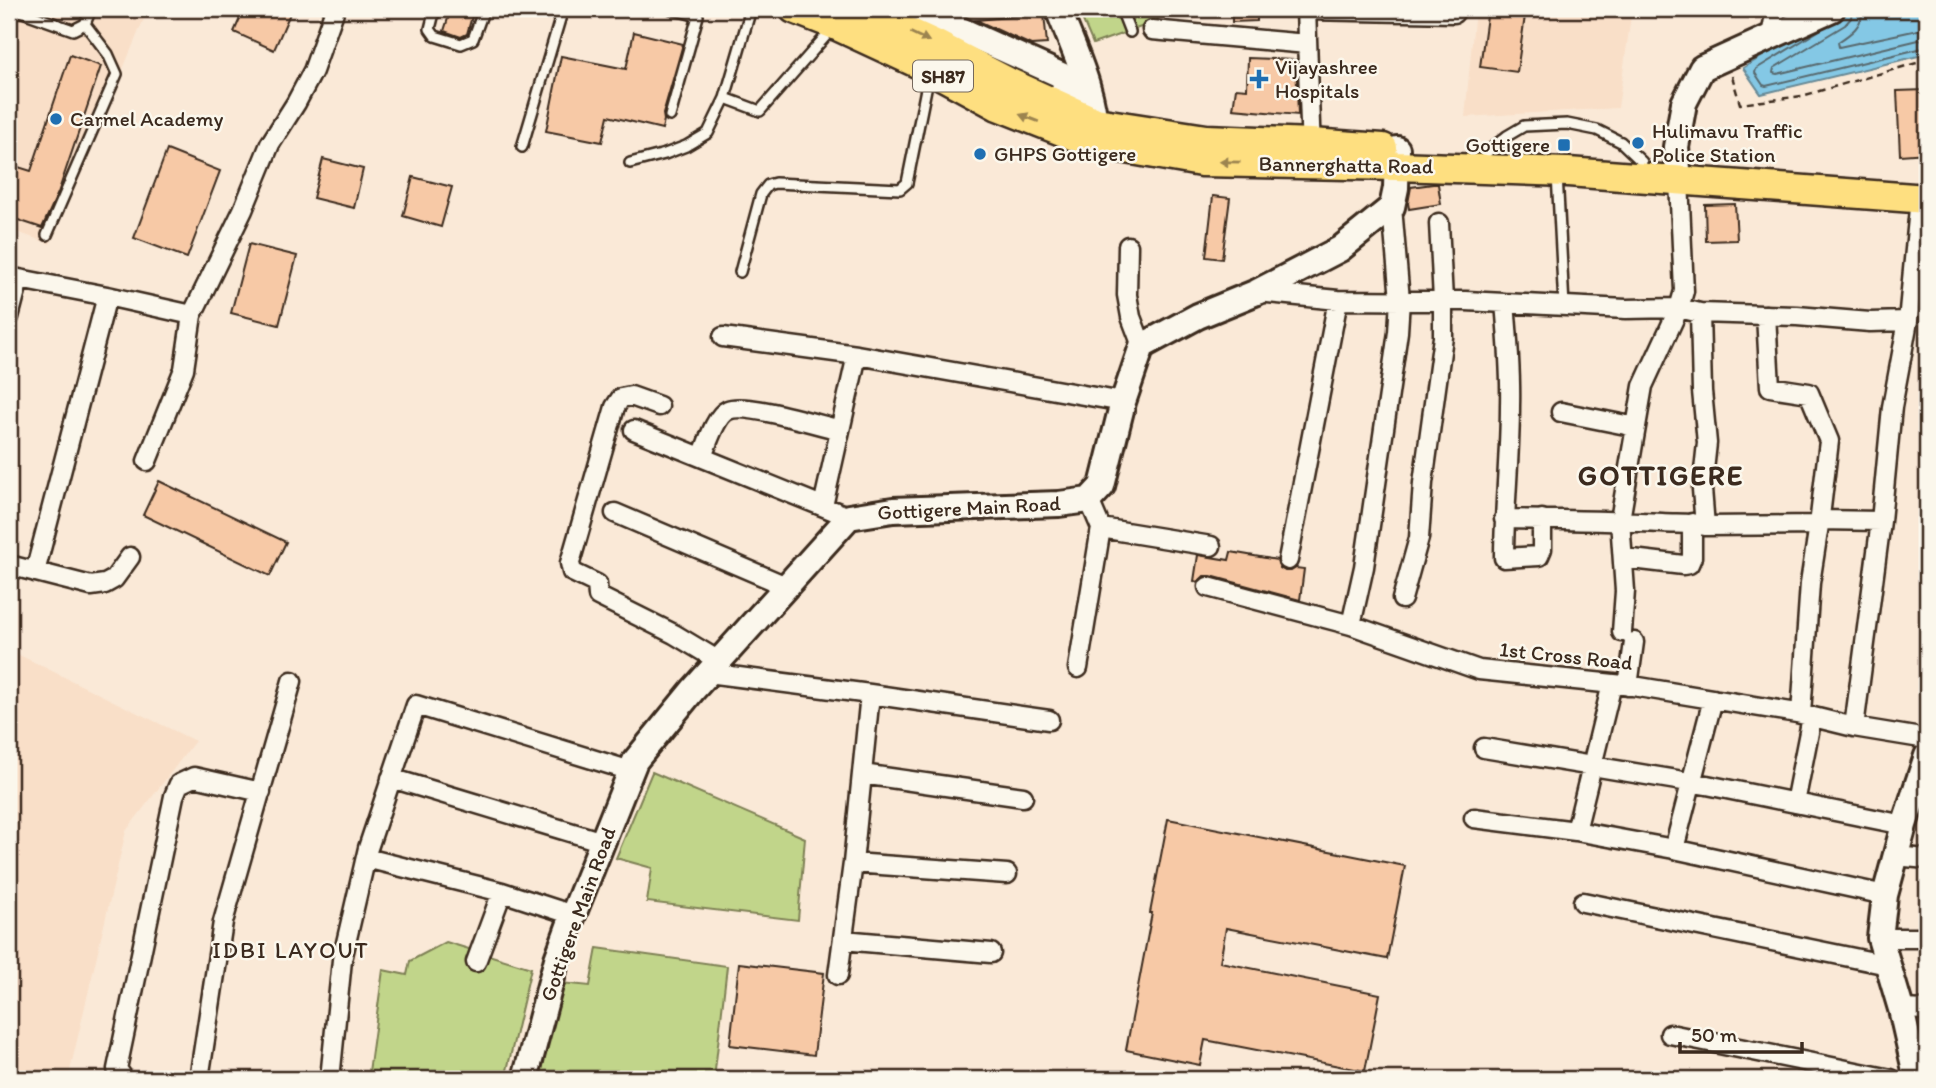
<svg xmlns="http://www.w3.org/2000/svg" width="1936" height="1088" viewBox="0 0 1936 1088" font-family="Itim,sans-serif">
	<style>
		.built { fill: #f9dfc8 }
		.green { fill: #c1d58a; stroke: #7e8054; stroke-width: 2 }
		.water { fill: #84c8e5; stroke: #678995; stroke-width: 2 }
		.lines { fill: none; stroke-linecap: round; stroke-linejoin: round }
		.shore { stroke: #58696e; stroke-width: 2 }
		.building { fill: #f7c9a6; stroke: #3b2a1e; stroke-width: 2 }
		.lane-casing { stroke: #3b2a1e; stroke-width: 14 }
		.street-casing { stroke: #3b2a1e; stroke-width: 23 }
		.secondary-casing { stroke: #3b2a1e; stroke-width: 30 }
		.primary-casing { stroke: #3b2a1e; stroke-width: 33 }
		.path { stroke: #3b2a1e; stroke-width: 2.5; stroke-dasharray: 7 5; stroke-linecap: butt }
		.lane { stroke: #fbf7ec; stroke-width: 9 }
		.street { stroke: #fbf7ec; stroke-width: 18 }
		.secondary { stroke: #fbf7ec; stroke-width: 24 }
		.primary { stroke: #fedf80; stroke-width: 28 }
		.oneway { fill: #9c844f }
		.poi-dot { fill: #1f6fb2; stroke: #fbf7ec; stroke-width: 2.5 }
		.labels { text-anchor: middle; stroke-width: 5; stroke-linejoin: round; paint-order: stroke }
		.shield { fill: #fbf7ec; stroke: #75685c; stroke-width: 2 }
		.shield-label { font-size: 19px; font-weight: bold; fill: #3b2a1e }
		.poi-label { font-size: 21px; fill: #3b2a1e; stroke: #fbf7ec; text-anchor: start }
		.street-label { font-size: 21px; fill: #3b2a1e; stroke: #fbf7ec }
		.neighbourhood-label { font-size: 23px; letter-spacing: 2px; fill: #3b2a1e; stroke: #fbf7ec }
		.district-label { font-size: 28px; font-weight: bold; letter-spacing: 2px; fill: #3b2a1e; stroke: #fbf7ec }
	</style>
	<rect width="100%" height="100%" fill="#fae9d7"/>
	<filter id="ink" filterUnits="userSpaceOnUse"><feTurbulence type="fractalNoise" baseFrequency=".0143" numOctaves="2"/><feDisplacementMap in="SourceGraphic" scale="14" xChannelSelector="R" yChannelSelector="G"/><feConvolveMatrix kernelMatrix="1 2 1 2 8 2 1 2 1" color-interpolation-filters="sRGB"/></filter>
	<g filter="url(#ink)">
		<path class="built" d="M 9,9 L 148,9 L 50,244 L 9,229 Z
			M 1475,9 L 1632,9 L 1618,108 L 1465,117 Z
			M 9,650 L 195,741 L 126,831 L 68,1079 L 9,1079 Z"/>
		<path class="green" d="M 946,9 L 1020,9 L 961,16 Z
			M 1078,9 L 1157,9 L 1158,21 L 1093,44 Z
			M 652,772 L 805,838 L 798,920 L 647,902 L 652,868 L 616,858 Z
			M 446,942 L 531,968 L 505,1079 L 368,1079 L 383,970 L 407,975 L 410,961 Z
			M 597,948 L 727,966 L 714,1079 L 540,1079 L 561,983 L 590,986 Z"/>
		<path class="water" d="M 1841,9 L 1927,9 L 1927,54 L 1761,94 L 1743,68 Z"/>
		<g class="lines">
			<path class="shore" d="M 1852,9 L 1851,18 L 1845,25 L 1774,68 L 1773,73 L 1777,74 L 1927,38
				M 1863,9 C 1862,26 1852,33 1838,42 L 1839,47 L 1927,28
				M 1820,30 L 1756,69 L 1755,73 L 1763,85 L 1766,86 L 1927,47"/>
		</g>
		<path class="building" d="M 244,9 L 292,9 L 274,50 L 234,32 Z
			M 451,9 L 474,9 L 467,34 L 461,37 L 444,31 Z
			M 1232,9 L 1257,9 L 1257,21 L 1232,22 Z
			M 1488,9 L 1526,9 L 1517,72 L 1480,67 Z
			M 1044,14 L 1047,44 L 1031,45 L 976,20 Z
			M 634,32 L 683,44 L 663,114 L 664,120 L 662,129 L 608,116 L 602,142 L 546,131 L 561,56 L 626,69 Z
			M 70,55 L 101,66 L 58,193 L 42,228 L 9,217 L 9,164 L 31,171 Z
			M 1248,58 L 1296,60 L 1298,115 L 1233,109 L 1236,88 L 1247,89 Z
			M 1926,90 L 1927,153 L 1900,155 L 1897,91 Z
			M 167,150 L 220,171 L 187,258 L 134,238 Z
			M 323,159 L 363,169 L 354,208 L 313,198 Z
			M 413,177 L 452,187 L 441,227 L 403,216 Z
			M 1433,184 L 1438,184 L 1441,204 L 1409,209 L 1408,203 L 1411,187 Z
			M 1213,196 L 1230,198 L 1222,259 L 1206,257 Z
			M 1735,204 L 1737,240 L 1706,241 L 1705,205 Z
			M 249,244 L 297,256 L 279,325 L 231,313 Z
			M 159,481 L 286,542 L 270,576 L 143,515 Z
			M 1231,552 L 1277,560 L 1280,568 L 1285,571 L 1291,571 L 1296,568 L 1304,569 L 1300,600 L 1211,576 L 1204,576 L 1198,582 L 1194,581 L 1198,555 L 1229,560 Z
			M 1168,819 L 1405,866 L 1387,959 L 1226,928 L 1220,962 L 1380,994 L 1365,1071 L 1205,1040 L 1200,1065 L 1126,1050 L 1152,913 L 1150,913 Z
			M 739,963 L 824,973 L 814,1055 L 730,1045 Z"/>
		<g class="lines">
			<g class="lane-casing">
				<path id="lane" d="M 14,9 L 73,30 L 85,24 L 91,9
					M 435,9 L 430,29 L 435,36 L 461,44 L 473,39 L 484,9
					M 1121,9 L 1130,32
					M 1064,19 L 1088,9
					M 725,98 L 751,9
					M 670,116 L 698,16 L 671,9
					M 522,147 L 563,9
					M 1486,153 L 1507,136 L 1524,126 L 1567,124 L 1597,130 L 1621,142 L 1642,162
					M 630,163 L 665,154 L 686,146 L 708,133 L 725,98 L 760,111 L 832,29
					M 1557,174 L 1564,306
					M 47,235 L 117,74 L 108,54 L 85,24
					M 740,272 L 761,194 L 768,185 L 775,183 L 900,189 L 907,183 L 929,74"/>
			</g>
			<g class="street-casing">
				<path id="street" d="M 1306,9 L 1311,153
					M 1306,10 L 1454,13
					M 1152,30 L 1307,44
					M 1771,36 L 1776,9
					M 1128,246 L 1127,295 L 1131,317 L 1142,346
					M 9,277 L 107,296 L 192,315
					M 1257,292 L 1338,300 L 1466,301 L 1626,309 L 1679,308 L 1700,313 L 1797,316 L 1870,322 L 1908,321
					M 1505,303 C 1508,337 1511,372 1510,406 C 1510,457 1504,508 1504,558 L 1539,556 L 1542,549 L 1542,519
					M 1766,315 L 1770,387 L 1809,393 L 1829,441 L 1819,525 L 1810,583 L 1801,714
					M 9,317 L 19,279
					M 723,337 L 857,355 L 1123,402
					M 659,406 L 631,396 L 621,398 L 615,407 L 570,563 L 572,572 L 597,584 L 598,596 L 674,634 L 719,661
					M 1561,412 L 1636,427
					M 634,430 L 849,517
					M 702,457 C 707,445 715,416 728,410 C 745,402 819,425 840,430
					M 147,461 L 184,369 L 192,315 L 243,210 L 270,144 L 296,103 L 313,71 L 335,9
					M 1089,500 L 1101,528 L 1211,546
					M 823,506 L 857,355
					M 615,513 L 786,586
					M 1504,519 C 1556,520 1609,520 1662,523 C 1677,524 1690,523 1705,526 L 1702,489 L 1707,443 L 1702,391 L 1700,313
					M 1819,520 L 1881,521
					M 1705,526 L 1819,525
					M 1624,558 L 1683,565 L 1689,564 L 1692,557 L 1692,523
					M 1288,560 L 1338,300
					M 9,565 L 91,586 L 105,584 L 114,579 L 130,557
					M 35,572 L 107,296
					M 1208,587 L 1351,625 L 1479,670 L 1633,686 L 1797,713 L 1854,727 L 1927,739
					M 1402,599 L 1419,538 L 1423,483 L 1443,337 L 1443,300 L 1439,223
					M 1351,625 L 1364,567 L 1398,332 L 1400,300 L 1392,207
					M 1622,632 L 1625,591 L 1620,520 L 1643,386 L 1679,308 L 1684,291 L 1679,180
					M 1078,668 L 1101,528
					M 708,673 L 870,694 L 1049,720
					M 1628,686 L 1634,642
					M 1854,727 L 1881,521 L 1892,407 L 1908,321 L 1920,198
					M 1484,748 L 1707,785 L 1904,825
					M 862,774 L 1023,797
					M 391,778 L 603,842
					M 1795,803 L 1812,717
					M 1474,818 L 1576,831 L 1674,849 L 1885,895
					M 1576,831 L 1612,684
					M 1674,849 L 1713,699
					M 1895,856 L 1927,859
					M 366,858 L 502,892 L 573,915
					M 853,863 L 1007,874
					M 1583,902 L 1888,965
					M 1880,938 L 1927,938
					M 843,940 L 991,953
					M 476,962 L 502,892
					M 838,975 L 853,863 L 870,694
					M 1901,1009 L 1927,1010
					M 1670,1034 L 1891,1079
					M 124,1079 L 117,1069 L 174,796 L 179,784 L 194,777 L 261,792
					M 199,1079 L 223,922 L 292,681
					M 330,1079 L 342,960 L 368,848 L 416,705 L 631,771"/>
			</g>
			<g class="secondary-casing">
				<path id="secondary" d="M 914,9 L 1063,76 L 1070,110
					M 1058,9 C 1071,43 1099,100 1094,136
					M 1679,180 L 1676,147 L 1684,103 L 1702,68 L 1832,9
					M 525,1079 L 557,959 L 573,915 L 635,761 L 693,690 L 849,517 L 893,510 L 1059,504 L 1089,500 L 1102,486 L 1123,402 L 1142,346 L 1198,316 L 1257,292 L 1340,249 L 1392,207 L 1396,188 L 1397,149
					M 1917,1079 L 1901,1009 L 1880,938 L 1885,895 L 1904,825 L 1927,756"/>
			</g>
			<g class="primary-casing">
				<path id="primary" d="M 794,9 L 835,25 L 930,69 L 998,106 L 1092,143 L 1201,162 L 1396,166 L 1568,172 L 1927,199
					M 858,9 L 935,44 L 1008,82 L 1096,122 L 1206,139 L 1311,143 L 1383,148"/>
			</g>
			<path class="path" d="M 1732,76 L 1740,104 L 1802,96 L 1927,60"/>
			<use href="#lane" class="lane"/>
			<use href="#street" class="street"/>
			<use href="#secondary" class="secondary"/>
			<use href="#primary" class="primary"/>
		</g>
		<defs><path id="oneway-solid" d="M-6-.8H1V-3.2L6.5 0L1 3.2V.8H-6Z" transform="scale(1.75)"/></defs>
		<g class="oneway">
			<use href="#oneway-solid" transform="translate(920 37) rotate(25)"/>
			<use href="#oneway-solid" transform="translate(1029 118) rotate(-159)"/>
			<use href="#oneway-solid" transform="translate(1230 162) rotate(-179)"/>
		</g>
	</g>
	<g class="poi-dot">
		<path d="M1255.5 68.5h7v7h7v7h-7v7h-7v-7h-7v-7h7z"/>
		<circle cx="56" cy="119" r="7"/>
		<circle cx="1638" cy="143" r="7"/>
		<rect x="1557" y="138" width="14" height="14" rx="3.5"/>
		<circle cx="980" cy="154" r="7"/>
	</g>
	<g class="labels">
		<rect class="shield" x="913" y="60.5" width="60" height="31" rx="5"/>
		<g class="shield-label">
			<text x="943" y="83">SH87</text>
		</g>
		<g class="poi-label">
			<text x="1275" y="74">Vijayashree<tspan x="1275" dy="24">Hospitals</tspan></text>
			<text x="70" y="126">Carmel Academy</text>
			<text x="1652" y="138">Hulimavu Traffic<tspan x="1652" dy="24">Police Station</tspan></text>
			<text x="1550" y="152" text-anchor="end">Gottigere</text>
			<text x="994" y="161">GHPS Gottigere</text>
		</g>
		<g class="street-label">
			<text transform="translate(1346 165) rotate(1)" y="7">Bannerghatta Road</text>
			<text transform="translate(969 508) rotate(-3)" y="7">Gottigere Main Road</text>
			<text transform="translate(1566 656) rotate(6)" y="7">1st Cross Road</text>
			<text transform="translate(578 914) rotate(-70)" y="7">Gottigere Main Road</text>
		</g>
		<g class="neighbourhood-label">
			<text x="291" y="958">IDBI LAYOUT</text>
		</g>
		<g class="district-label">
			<text x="1661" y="485">GOTTIGERE</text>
		</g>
	</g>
	<rect width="1936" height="1088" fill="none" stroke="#fbf7ec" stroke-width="35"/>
	<rect x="18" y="18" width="1901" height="1053" fill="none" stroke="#3b2a1e" stroke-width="2.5" filter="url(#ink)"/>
	<path d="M1680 1042v10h122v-10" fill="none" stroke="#3b2a1e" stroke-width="3.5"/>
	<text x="1691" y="1042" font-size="21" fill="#3b2a1e" stroke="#fbf7ec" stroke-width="5" paint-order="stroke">50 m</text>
</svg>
